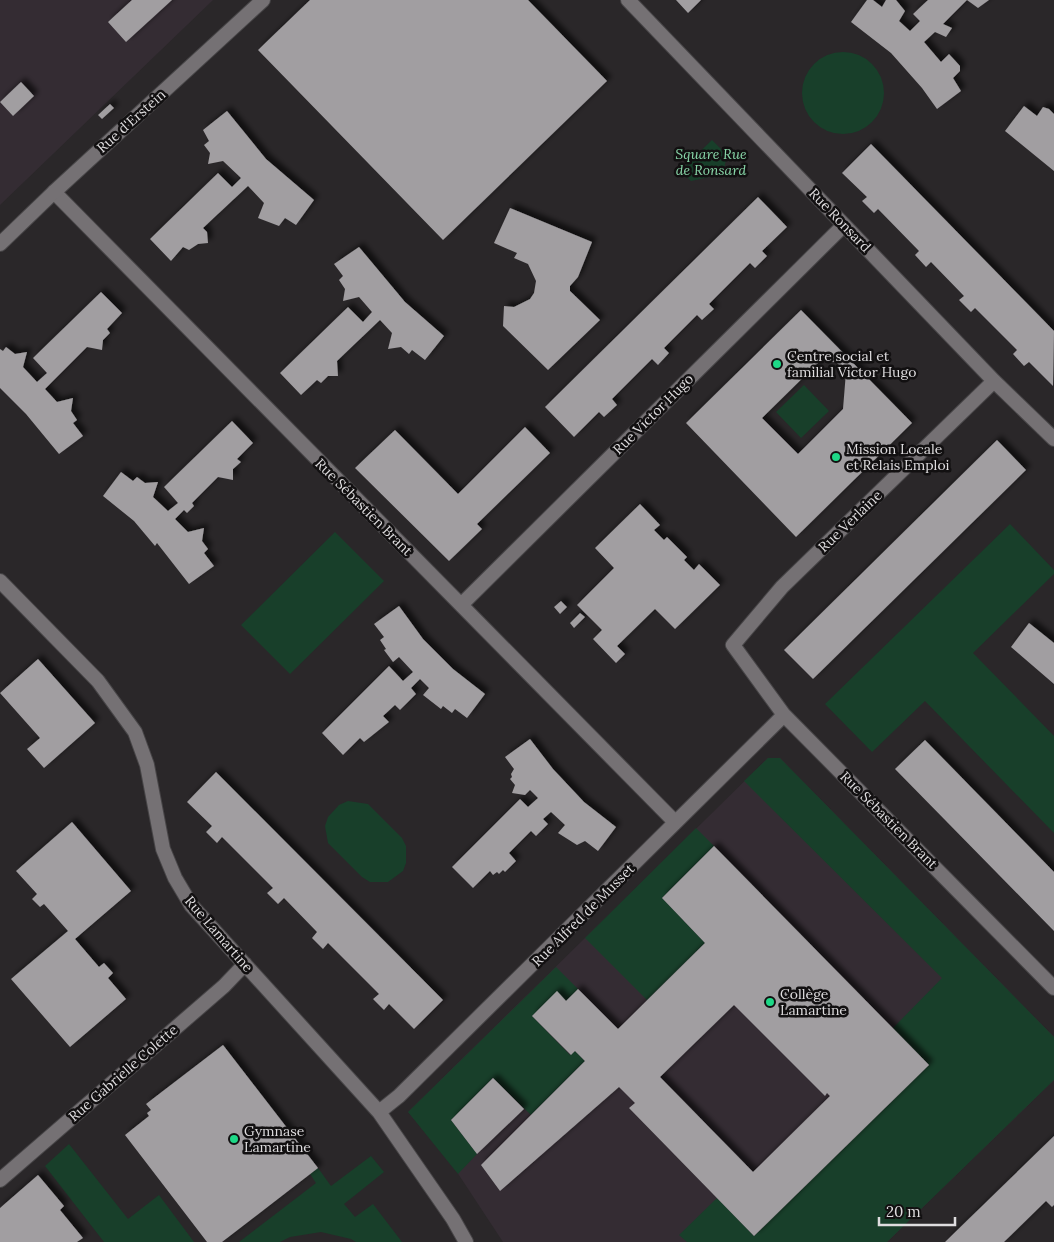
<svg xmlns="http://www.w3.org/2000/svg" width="1054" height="1242" viewBox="0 0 1054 1242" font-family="Lora,serif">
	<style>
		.built { fill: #342c33 }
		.green { fill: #183f2a }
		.building { fill: #a19ea1; fill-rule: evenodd; filter: url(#shadow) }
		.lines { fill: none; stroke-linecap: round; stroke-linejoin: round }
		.minor-casing { stroke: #474547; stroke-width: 16 }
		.tertiary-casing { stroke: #474547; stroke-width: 16 }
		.minor { stroke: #757174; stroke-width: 14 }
		.tertiary { stroke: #757174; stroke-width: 14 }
		.poi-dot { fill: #1ed887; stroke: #121011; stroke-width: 2 }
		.labels { text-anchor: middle; stroke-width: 5; stroke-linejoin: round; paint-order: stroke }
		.street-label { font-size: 14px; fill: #dfdddf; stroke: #121011 }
		.park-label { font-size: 14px; font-style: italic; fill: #88d6a8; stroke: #121011 }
		.poi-label { font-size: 14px; fill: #dfdddf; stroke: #121011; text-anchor: start }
	</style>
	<defs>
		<filter id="shadow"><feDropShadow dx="4.5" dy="-4.5" stdDeviation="2.5" flood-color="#0009"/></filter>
	</defs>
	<rect width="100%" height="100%" fill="#2a2729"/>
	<path class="built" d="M 0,0 L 213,0 L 0,205 Z
		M 768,758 L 780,758 L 1054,1037 L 1054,1080 L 887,1242 L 503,1242 L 453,1166 L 408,1112 Z"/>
	<path class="green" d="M802 93a41 41 0 1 1 82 0a41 41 0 1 1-82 0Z
		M 712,140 L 727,155 L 723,174 L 691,181 L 680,171 Z
		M 804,385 L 829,411 L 801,438 L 776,412 Z
		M 1010,524 L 1054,570 L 1054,574 L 973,653 L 1054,736 L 1054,833 L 925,701 L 872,752 L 825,704 Z
		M 335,532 L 384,581 L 290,674 L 241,625 Z
		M 768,758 L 780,758 L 1054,1037 L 1054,1080 L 887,1242 L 687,1242 L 679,1235 L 717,1198 L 754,1236 L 929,1065 L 893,1028 L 942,978 L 744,781 Z
		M 348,801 L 368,804 L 402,838 L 406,846 L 406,863 L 403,871 L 388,882 L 370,882 L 362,877 L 328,843 L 325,826 L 328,817 L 339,805 Z
		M 696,828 L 714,846 L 662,898 L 705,943 L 647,1000 L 585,938 Z
		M 556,967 L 578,989 L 566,1001 L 557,992 L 532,1016 L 570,1055 L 575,1051 L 585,1061 L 531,1115 L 493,1078 L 451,1120 L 477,1154 L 458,1174 L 408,1112 Z
		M 69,1144 L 128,1219 L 159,1195 L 194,1242 L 104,1242 L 45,1166 Z
		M 371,1156 L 384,1172 L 344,1204 L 355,1217 L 373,1204 L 402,1242 L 356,1242 L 351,1239 L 321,1232 L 290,1237 L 280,1242 L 239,1242 L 316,1183 L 310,1174 L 318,1168 L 331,1186 Z"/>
	<path class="building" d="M 132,0 L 172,0 L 126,42 L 108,22 Z
		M 310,0 L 528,0 L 607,81 L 443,240 L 258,50 Z
		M 676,0 L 701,0 L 688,13 Z
		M 867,0 L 873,0 L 882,7 L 886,0 L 896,0 L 905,11 L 899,21 L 910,31 L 920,21 L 913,14 L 928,0 L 989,0 L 978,8 L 967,0 L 943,24 L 952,28 L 946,37 L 935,32 L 924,42 L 941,62 L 949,54 L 960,66 L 960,71 L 953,78 L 961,91 L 937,109 L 922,88 L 891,53 L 851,22 Z
		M 21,82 L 34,96 L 13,116 L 0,102 Z
		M 110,104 L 114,108 L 102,119 L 98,115 Z
		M 1024,106 L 1037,116 L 1043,107 L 1049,109 L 1054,114 L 1054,171 L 1005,131 Z
		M 227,111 L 266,159 L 314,200 L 296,225 L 285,218 L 279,226 L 258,218 L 264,203 L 248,186 L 203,228 L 207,232 L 208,243 L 198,244 L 189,250 L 183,247 L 171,261 L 150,239 L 218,173 L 232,187 L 241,178 L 223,161 L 208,164 L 210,153 L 204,145 L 209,141 L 203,130 Z
		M 871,144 L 1054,331 L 1053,386 L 1029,362 L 1024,366 L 1013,354 L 1017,350 L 975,308 L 971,312 L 959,300 L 964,296 L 931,262 L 926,267 L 915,255 L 919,251 L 878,209 L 874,213 L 862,201 L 867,197 L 842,173 Z
		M 758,197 L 787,227 L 762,251 L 767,256 L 755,268 L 750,263 L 709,304 L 714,309 L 702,320 L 697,315 L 664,348 L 669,353 L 658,365 L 652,359 L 612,399 L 617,405 L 604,417 L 599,412 L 574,437 L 545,407 Z
		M 510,208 L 592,242 L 578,277 L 570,286 L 570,291 L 600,320 L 548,370 L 503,326 L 504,306 L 514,307 L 530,299 L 534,293 L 536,281 L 528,264 L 514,258 L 517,253 L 494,243 Z
		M 359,247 L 405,302 L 444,336 L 425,360 L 412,350 L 409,354 L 401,347 L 388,349 L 392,333 L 380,320 L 337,361 L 338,376 L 328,376 L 321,383 L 317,380 L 301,395 L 280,373 L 348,307 L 363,322 L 372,312 L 359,297 L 343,301 L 345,289 L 339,280 L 343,276 L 334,264 Z
		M 101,292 L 122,313 L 107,329 L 110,333 L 103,340 L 102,350 L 87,347 L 45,389 L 57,402 L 73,398 L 71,411 L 77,420 L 73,423 L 83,436 L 59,454 L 26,414 L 0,388 L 0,349 L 3,351 L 6,347 L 15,354 L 27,352 L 23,367 L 37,382 L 47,373 L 33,358 Z
		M 801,310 L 912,423 L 796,537 L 686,423 ZM 819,362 L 836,362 L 846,372 L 843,409 L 798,454 L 762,418 Z
		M 232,421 L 253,443 L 237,459 L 241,462 L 233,469 L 233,480 L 218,477 L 192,503 L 194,506 L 187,513 L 184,510 L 175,519 L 188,532 L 204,528 L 202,541 L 208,549 L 204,553 L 214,566 L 189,584 L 157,543 L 155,546 L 134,521 L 103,496 L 121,472 L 133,481 L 137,477 L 145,483 L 158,482 L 153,497 L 168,511 L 178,503 L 164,487 Z
		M 525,427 L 550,453 L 477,524 L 482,529 L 449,561 L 355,468 L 395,430 L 458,494 Z
		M 997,440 L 1026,470 L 813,679 L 784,650 Z
		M 640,504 L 660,525 L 654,530 L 664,540 L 667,537 L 687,557 L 684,560 L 694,570 L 699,564 L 720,585 L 675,629 L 655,609 L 617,646 L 625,654 L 616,663 L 593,639 L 602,630 L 577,605 L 614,568 L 595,548 Z
		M 561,601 L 567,607 L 560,614 L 554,607 Z
		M 399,606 L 423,639 L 453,669 L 485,694 L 467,718 L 455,709 L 452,713 L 443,706 L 441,709 L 423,695 L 429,688 L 420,679 L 411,688 L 416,694 L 400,710 L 395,705 L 383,716 L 389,722 L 364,742 L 360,738 L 343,755 L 322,733 L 389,666 L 403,681 L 413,672 L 399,657 L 393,662 L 384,650 L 386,649 L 380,640 L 384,637 L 374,624 Z
		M 580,613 L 585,617 L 574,628 L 570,623 Z
		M 1029,623 L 1054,643 L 1054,684 L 1011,647 Z
		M 38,659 L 95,723 L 44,768 L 27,749 L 40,738 L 0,693 Z
		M 530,739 L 553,769 L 584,802 L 616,827 L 598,851 L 585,841 L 577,845 L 558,833 L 565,825 L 551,812 L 543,819 L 548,824 L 536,836 L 531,831 L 509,853 L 516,861 L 505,872 L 503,870 L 499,874 L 497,872 L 493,875 L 490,871 L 473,888 L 452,867 L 520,799 L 528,807 L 538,798 L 530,790 L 525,795 L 512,793 L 515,785 L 510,779 L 512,777 L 511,774 L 514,769 L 505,757 Z
		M 925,740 L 1054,872 L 1054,931 L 895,769 Z
		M 216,772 L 443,1000 L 414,1029 L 389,1004 L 384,1010 L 373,999 L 379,994 L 328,943 L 323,949 L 312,938 L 317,932 L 284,898 L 278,904 L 267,893 L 273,888 L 222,837 L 217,843 L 206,832 L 212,826 L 187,802 Z
		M 72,822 L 131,891 L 75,939 L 99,967 L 104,963 L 113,973 L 108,978 L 126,999 L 70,1047 L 11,979 L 68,931 L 44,904 L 40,907 L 32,899 L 37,894 L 16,871 Z
		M 714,846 L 929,1065 L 754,1236 L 629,1108 L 635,1103 L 619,1087 L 500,1191 L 481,1165 L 585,1061 L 575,1051 L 571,1055 L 532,1016 L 557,991 L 566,1001 L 578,989 L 618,1029 L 705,943 L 662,898 ZM 734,1005 L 825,1096 L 827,1093 L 830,1096 L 753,1172 L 660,1077 Z
		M 223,1045 L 318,1168 L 222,1242 L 207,1242 L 125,1135 L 149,1116 L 147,1113 L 151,1110 L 146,1104 Z
		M 493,1078 L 524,1109 L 477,1154 L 451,1120 Z
		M 1054,1136 L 1054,1205 L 1052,1207 L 1046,1201 L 1004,1242 L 945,1242 Z
		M 38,1175 L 64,1206 L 60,1210 L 83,1238 L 77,1242 L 0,1242 L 0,1208 Z"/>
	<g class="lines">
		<g class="minor-casing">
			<path id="minor" d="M 628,0 L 994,381 L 1054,439
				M 54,192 L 675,822
				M 994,381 L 782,587 L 733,645 L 784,715 L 1054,988
				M 0,581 L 98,681 L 135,732 L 147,765 L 163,849 L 175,878 L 191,905 L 379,1112 L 453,1219 L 466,1242
				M 462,604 L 844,225
				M 379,1112 L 399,1096 L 784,715
				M 0,1180 L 224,986 L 245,964"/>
		</g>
		<g class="tertiary-casing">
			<path id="tertiary" d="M 0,244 L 54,192 L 263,0"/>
		</g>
		<use href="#minor" class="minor"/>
		<use href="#tertiary" class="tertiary"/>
	</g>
	<g class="poi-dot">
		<circle cx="777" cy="364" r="5"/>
		<circle cx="836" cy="457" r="5"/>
		<circle cx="770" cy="1002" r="5"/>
		<circle cx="234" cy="1139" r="5"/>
	</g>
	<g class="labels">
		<g class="street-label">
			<text transform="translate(131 121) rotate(-42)" y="5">Rue d'Erstein</text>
			<text transform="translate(840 220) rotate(46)" y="5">Rue Ronsard</text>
			<text transform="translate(653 414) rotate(-45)" y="5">Rue Victor Hugo</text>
			<text transform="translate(364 507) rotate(45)" y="5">Rue Sébastien Brant</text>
			<text transform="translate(850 521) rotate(-44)" y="5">Rue Verlaine</text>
			<text transform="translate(889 820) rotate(45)" y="5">Rue Sébastien Brant</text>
			<text transform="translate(583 915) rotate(-45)" y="5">Rue Alfred de Musset</text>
			<text transform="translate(219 934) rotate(49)" y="5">Rue Lamartine</text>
			<text transform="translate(123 1073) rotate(-41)" y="5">Rue Gabrielle Colette</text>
		</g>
		<g class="park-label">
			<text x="711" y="159">Square Rue<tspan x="711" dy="16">de Ronsard</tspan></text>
		</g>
		<g class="poi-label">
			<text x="787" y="361">Centre social et<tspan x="787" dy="16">familial Victor Hugo</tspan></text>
			<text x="846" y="454">Mission Locale<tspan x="846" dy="16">et Relais Emploi</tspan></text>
			<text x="780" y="999">Collège<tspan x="780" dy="16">Lamartine</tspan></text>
			<text x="244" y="1136">Gymnase<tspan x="244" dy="16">Lamartine</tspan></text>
		</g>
	</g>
	<path d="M879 1217v8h76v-8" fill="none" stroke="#dfdddf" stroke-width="2.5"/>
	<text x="886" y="1217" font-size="15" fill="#dfdddf" stroke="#121011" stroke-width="4" paint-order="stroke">20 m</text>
</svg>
